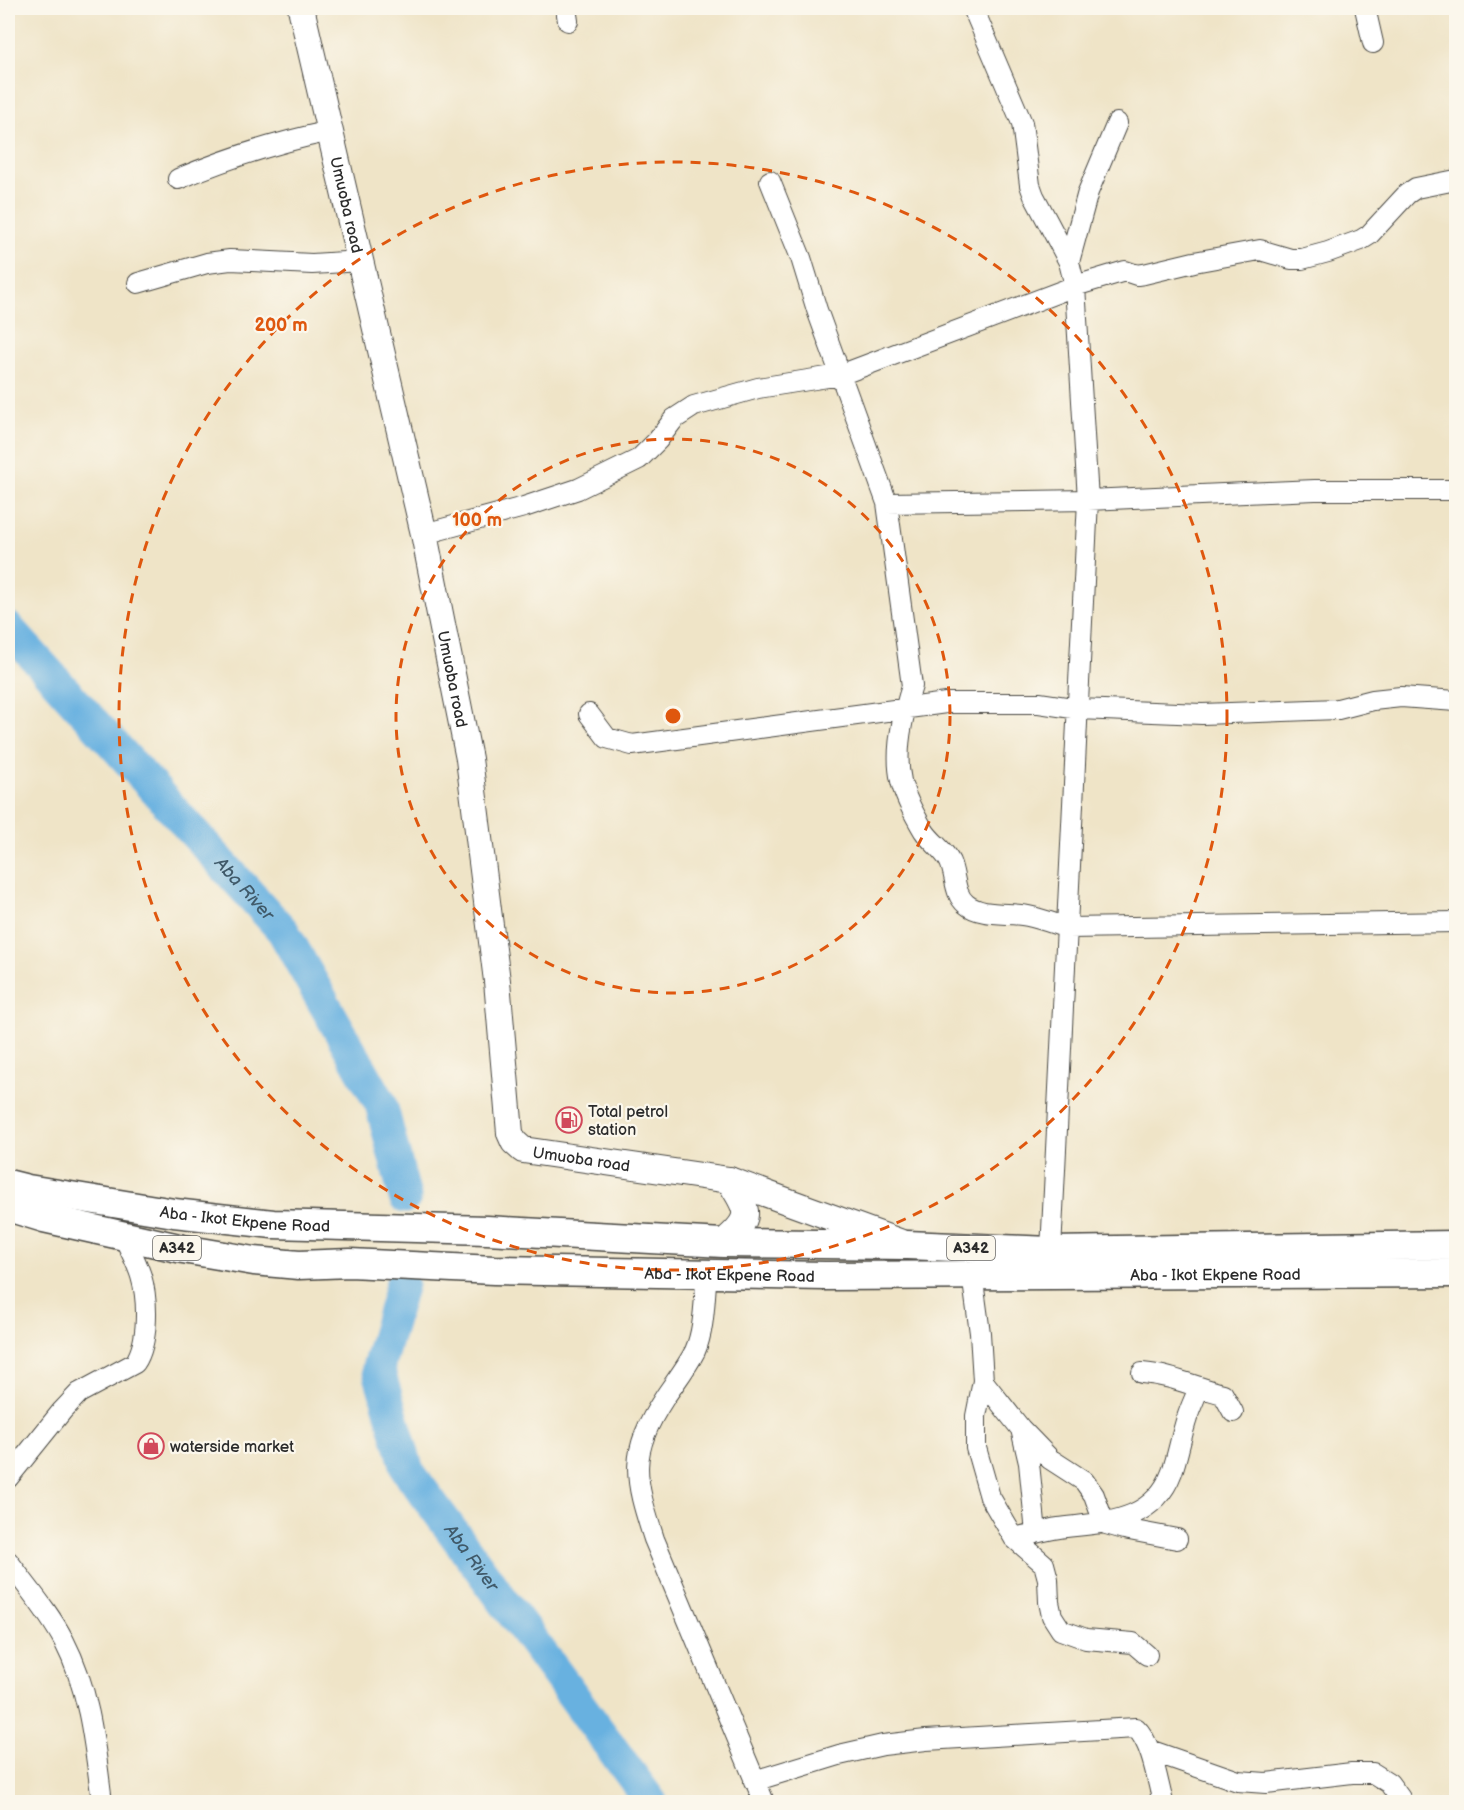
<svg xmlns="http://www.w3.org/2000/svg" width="1464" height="1810" viewBox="0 0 1464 1810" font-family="'Balsamiq Sans',sans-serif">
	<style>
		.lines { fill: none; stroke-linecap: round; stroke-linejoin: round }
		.river { stroke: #68b1e0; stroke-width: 33 }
		.minor-casing { stroke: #484742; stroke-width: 22 }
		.major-casing { stroke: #484742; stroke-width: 28 }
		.highway-casing { stroke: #484742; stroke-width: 31 }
		.minor { stroke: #fff; stroke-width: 20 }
		.major { stroke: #fff; stroke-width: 26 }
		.highway { stroke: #fff; stroke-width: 28 }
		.ring { fill: none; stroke: #df570e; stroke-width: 3; stroke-dasharray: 10 8 }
		.labels { text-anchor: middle; stroke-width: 4.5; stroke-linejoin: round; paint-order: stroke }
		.shield { fill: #fbf7ec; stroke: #696865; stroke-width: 1.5 }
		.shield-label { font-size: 15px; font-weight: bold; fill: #2b2b2b }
		.street-label { font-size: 16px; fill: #2b2b2b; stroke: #fbf7ec }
		.poi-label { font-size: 16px; fill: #2b2b2b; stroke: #fbf7ec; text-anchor: start }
		.water-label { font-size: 18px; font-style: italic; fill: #405a6a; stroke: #fbf7ec }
		.centre { fill: #df570e; stroke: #fbf7ec; stroke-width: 3 }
		.ring-label { font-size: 18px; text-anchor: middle; font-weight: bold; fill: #df570e; stroke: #fbf7ec; stroke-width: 4.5; stroke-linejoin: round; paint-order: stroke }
	</style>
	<rect width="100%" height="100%" fill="#fbf7ec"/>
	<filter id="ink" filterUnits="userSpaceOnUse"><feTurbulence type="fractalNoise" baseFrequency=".0167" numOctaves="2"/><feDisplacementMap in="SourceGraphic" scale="12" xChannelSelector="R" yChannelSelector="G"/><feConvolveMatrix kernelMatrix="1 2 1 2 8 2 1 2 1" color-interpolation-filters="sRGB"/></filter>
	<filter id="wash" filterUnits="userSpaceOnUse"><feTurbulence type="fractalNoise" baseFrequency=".008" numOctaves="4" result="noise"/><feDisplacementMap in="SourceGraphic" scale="24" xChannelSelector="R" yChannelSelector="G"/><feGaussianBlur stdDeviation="1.35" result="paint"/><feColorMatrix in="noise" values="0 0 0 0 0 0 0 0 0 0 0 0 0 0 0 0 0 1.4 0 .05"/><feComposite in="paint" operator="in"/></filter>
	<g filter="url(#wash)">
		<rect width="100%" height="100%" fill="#efe4c7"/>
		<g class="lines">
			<g class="river">
				<path id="s1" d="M 8,628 L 283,931 L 381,1104 L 405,1197"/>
				<path id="s2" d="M 402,1283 L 378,1368 L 408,1471 L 651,1802"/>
			</g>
		</g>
	</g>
	<g filter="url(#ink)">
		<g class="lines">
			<g class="minor-casing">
				<path id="minor" d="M 566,8 L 568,21
					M 973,8 L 1022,123 L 1030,185 L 1034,196 L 1069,262 L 1075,286 L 1088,500 L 1051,1251
					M 1365,8 L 1373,43
					M 178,179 C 228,158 278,142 331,131
					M 770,181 L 801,258 L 817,310 L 887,503 L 912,686 C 903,714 894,751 901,781 C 905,798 915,816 924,831 C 931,842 944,850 950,862 C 956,876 954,894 966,904 C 981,917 1010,912 1028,916 C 1042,919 1055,924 1068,928 L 1456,922
					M 1069,262 L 1088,192 L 1117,123
					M 138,283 L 207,263 L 230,260 L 312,264 L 361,261
					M 887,503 L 1088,500 L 1315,490 L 1456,490
					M 424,534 L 524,507 L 578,489 L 639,459 L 658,440 L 674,419 L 694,406 L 758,388 L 840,375 L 1075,286 L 1125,271 L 1137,275 L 1144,274 L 1194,262 L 1260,250 L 1291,259 L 1302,259 L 1328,252 L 1361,240 L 1369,235 L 1407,194 L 1416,188 L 1456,180
					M 589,714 L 607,738 L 632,745 L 946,703 L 1039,703 L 1079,709 L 1202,714 L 1338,709 L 1373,700 L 1401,697 L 1456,701
					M 707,1274 C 704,1298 705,1328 695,1351 C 687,1367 675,1382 665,1397 C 628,1454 634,1477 654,1539 L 764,1802
					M 972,1274 L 980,1333 L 983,1381 L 976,1416 L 976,1448 L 990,1497 L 1014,1538 L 1044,1564 L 1048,1579 L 1049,1602 L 1052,1616 L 1061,1630 L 1086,1639 L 1133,1643 L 1147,1655
					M 1142,1373 C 1171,1375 1195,1387 1223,1394 L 1233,1412
					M 983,1381 L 1021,1429 L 1050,1459 L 1084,1481 L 1094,1495 L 1104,1523
					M 1021,1429 L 1029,1463 L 1036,1533
					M 8,1478 L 62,1411 L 79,1393 L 135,1363 C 149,1342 148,1299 141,1276 C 137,1263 130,1250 124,1237
					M 1106,1524 L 1124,1529 L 1177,1539
					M 1014,1538 C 1029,1535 1044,1530 1059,1528 C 1105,1522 1153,1523 1172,1472 C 1178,1455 1181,1436 1187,1418 C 1190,1408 1195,1398 1199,1388
					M 8,1561 C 27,1587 49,1612 64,1641 C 90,1691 95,1747 102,1802
					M 1149,1750 L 1238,1781 L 1266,1783 L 1352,1773 L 1373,1773 L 1389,1783 L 1400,1798 L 1401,1802
					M 754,1781 L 839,1755 L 883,1745 L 926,1740 L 1136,1728 C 1152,1743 1157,1780 1163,1802"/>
			</g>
			<g class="major-casing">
				<g id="major">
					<path id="s3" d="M 301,8 L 424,534 L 469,759 L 497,981 L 510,1133 L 514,1142 L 523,1150 L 729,1180 L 899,1242"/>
					<path d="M 723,1243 C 754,1217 749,1211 729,1180"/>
				</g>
			</g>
			<g class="highway-casing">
				<g id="highway">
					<path id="s4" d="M 8,1184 L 28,1189 L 174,1213 L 273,1224 L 487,1230 L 723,1243 L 907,1245 L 1051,1251 L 1456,1245"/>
					<path id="s5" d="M 8,1207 L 44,1218 L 183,1249 L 254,1261 L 299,1265 L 350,1263 L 494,1270 L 825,1276 L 1456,1273"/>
				</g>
			</g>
			<use href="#minor" class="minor"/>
			<use href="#major" class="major"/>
			<use href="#highway" class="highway"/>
		</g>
	</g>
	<g class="ring">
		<circle cx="673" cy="716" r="277"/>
		<circle cx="673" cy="716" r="554"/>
	</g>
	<defs>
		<g id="fuel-ring" transform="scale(1.35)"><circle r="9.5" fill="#fbf7ec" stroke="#d1495b" stroke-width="1.5"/><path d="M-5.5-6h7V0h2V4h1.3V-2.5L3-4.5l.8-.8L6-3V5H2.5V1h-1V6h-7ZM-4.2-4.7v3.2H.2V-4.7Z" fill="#d1495b"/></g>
		<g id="shop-ring" transform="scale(1.35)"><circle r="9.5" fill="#fbf7ec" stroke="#d1495b" stroke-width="1.5"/><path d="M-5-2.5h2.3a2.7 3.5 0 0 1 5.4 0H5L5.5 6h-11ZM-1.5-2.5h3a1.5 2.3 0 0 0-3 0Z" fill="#d1495b"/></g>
	</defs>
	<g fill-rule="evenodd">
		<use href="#fuel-ring" x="569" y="1120"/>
		<use href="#shop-ring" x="151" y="1446"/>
	</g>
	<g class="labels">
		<g class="shield">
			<rect x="153" y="1236" width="48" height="24" rx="4.5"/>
			<rect x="947" y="1236" width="48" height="24" rx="4.5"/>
		</g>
		<g class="shield-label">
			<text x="177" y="1253">A342</text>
			<text x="971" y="1253">A342</text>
		</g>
		<g class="street-label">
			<text dy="6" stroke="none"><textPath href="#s3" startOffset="202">Umuoba road</textPath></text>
			<text dy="6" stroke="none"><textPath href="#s3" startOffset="688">Umuoba road</textPath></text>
			<text dy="6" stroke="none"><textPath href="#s3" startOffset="1227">Umuoba road</textPath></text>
			<text dy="6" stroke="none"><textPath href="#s4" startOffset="240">Aba - Ikot Ekpene Road</textPath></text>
			<text dy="6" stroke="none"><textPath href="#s5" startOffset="728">Aba - Ikot Ekpene Road</textPath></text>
			<text dy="6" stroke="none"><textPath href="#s5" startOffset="1214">Aba - Ikot Ekpene Road</textPath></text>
		</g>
		<g class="poi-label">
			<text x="588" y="1117">Total petrol<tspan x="588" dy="18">station</tspan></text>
			<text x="170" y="1452">waterside market</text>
		</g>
		<g class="water-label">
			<text dy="6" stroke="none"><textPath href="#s1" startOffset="352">Aba River</textPath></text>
			<text dy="6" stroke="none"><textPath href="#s2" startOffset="303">Aba River</textPath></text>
		</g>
	</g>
	<circle cx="673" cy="716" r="9" class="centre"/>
	<g class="ring-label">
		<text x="281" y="331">200 m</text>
		<text x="477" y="526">100 m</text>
	</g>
	<rect width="1464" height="1810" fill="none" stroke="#fbf7ec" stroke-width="30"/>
</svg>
